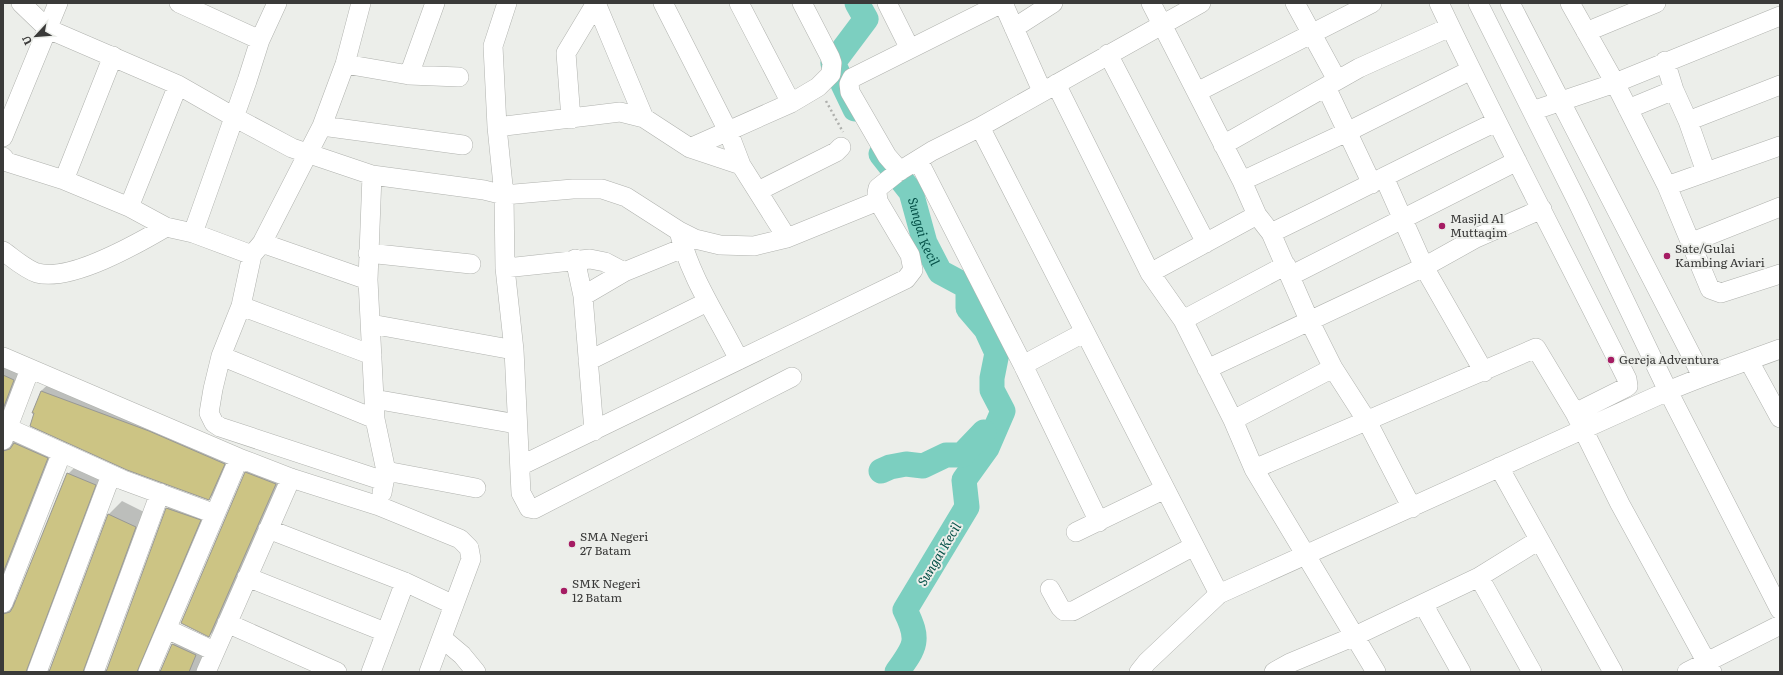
<svg xmlns="http://www.w3.org/2000/svg" width="1783" height="675" viewBox="0 0 1783 675" font-family="Literata,serif">
	<style>
		.shadow { fill: #0003 }
		.lines { fill: none; stroke-linecap: round; stroke-linejoin: round }
		.river { stroke: #7ccfc0; stroke-width: 25 }
		.building { fill: #ccc484; stroke: #989894 }
		.minor-casing { stroke: #b0b2ae; stroke-width: 20 }
		.path { stroke: #aeafac; stroke-width: 2.5; stroke-dasharray: 2 3; stroke-linecap: butt }
		.minor { stroke: #fff; stroke-width: 19 }
		.poi-dot { fill: #a51c63; stroke: #eceeea; stroke-width: 1.5 }
		.labels { text-anchor: middle; stroke-width: 4; stroke-linejoin: round; paint-order: stroke }
		.poi-label { font-size: 12px; fill: #3a3a39; stroke: #eceeea; text-anchor: start }
		.water-label { font-size: 13px; font-style: italic; fill: #055148; stroke: #eceeea }
	</style>
	<rect width="100%" height="100%" fill="#eceeea"/>
	<path class="shadow" d="M 3,357 L 27,367 L 5,422 L 60,445 L 13,601 L 17,601 L 68,474 L 81,461 L 108,472 L 46,669 L 51,670 L 109,514 L 122,501 L 148,514 L 103,669 L 108,670 L 167,508 L 180,495 L 213,507 L 157,670 L 161,670 L 173,644 L 186,631 L 209,642 L 196,672 L 3,672 Z
		M 55,378 L 237,450 L 222,486 L 209,499 L 41,391 Z
		M 259,459 L 289,471 L 223,622 L 209,636 L 246,473 Z"/>
	<g class="lines">
		<g class="river">
			<path d="M 855,109 L 833,63 L 866,19 L 857,3"/>
			<path id="s1" d="M 881,154 L 911,192 L 925,243 L 940,272 L 968,287 L 968,308 L 986,329 L 997,353 L 992,378 L 992,390 L 1003,411 L 987,448 L 964,480 L 967,507 L 905,610 C 920,640 916,646 897,672"/>
			<path d="M 881,471 L 890,467 L 906,464 L 923,466 L 946,455 L 962,455 L 984,432"/>
		</g>
	</g>
	<path class="building" d="M 3,375 L 14,380 L 3,409 Z
		M 41,391 L 149,431 L 225,464 L 209,500 L 127,470 L 30,426 L 34,413 L 32,413 Z
		M 14,443 L 48,458 L 3,573 L 3,451 L 10,449 Z
		M 245,472 L 276,484 L 209,637 L 181,623 Z
		M 67,473 L 96,485 L 26,672 L 3,672 L 3,614 L 10,612 L 13,607 Z
		M 166,508 L 201,520 L 137,672 L 106,672 Z
		M 108,514 L 136,527 L 83,672 L 49,672 Z
		M 172,644 L 196,655 L 189,672 L 160,672 Z"/>
	<g class="lines">
		<g class="minor-casing">
			<path id="minor" d="M 21,3 L 48,29 L 178,85 L 234,117 L 292,148 L 372,175 L 484,190 L 504,195 L 573,189 L 602,189 L 626,197 L 679,231 L 695,239 L 720,245 L 754,246 L 787,238 L 878,201 L 877,193 L 878,188 L 898,172 L 932,151 L 980,127 L 1201,3
				M 179,3 L 260,40
				M 507,3 L 493,46 L 497,127 L 504,195 L 505,268 L 514,350 L 521,493 L 529,508 L 534,509 L 792,377
				M 596,3 L 644,118
				M 663,3 L 728,131 L 741,165 L 787,238
				M 739,3 L 791,103
				M 887,3 L 910,49
				M 1003,3 L 1042,91
				M 1151,3 L 1242,181 L 1257,215 L 1271,233 L 1309,320 L 1333,368 L 1367,421 L 1412,508
				M 1295,3 L 1337,80
				M 1439,3 C 1499,130 1565,254 1627,379 L 1628,386 L 1625,388 L 1575,413
				M 1478,3 L 1577,201 L 1668,391 L 1780,610
				M 1510,3 L 1702,376
				M 1570,3 L 1615,83 L 1667,186 L 1710,289 L 1721,293 L 1780,274
				M 1014,28 L 1053,3
				M 1586,32 L 1656,3
				M 1108,54 L 1206,243
				M 1665,61 L 1674,90 L 1688,121 L 1706,172
				M 345,64 L 409,75 L 459,77
				M 409,75 L 435,3
				M 1056,84 L 1150,273 L 1183,320 L 1233,420 L 1254,469 L 1376,672
				M 1326,87 L 1372,184
				M 1197,92 L 1372,3
				M 1628,109 L 1674,90
				M 1532,111 L 1615,83 L 1780,16
				M 571,119 L 566,53 L 596,3
				M 1688,121 L 1780,85
				M 322,126 L 463,145
				M 497,127 L 620,112 L 644,118 L 690,148 L 741,165
				M 980,127 L 1219,594
				M 3,137 L 58,3
				M 1223,145 L 1359,68 L 1450,27
				M 690,148 L 791,103 L 818,87 L 831,74 L 832,63 L 830,57 L 802,3
				M 3,157 L 7,162 L 64,180 L 129,207 L 166,227 L 193,233 L 252,255
				M 918,160 L 1023,365 L 1099,522
				M 900,171 L 887,156 L 850,92 L 849,84 L 852,78 L 1002,3
				M 372,175 L 368,280 L 375,419 L 386,471 L 382,493
				M 1384,177 L 1424,267 L 1484,372
				M 64,180 L 113,56
				M 1242,181 L 1347,132 L 1471,70
				M 1667,186 L 1780,146
				M 758,191 L 836,152 L 841,147
				M 129,207 L 178,85
				M 193,233 L 247,81 L 260,40 L 277,3
				M 1271,233 C 1346,197 1420,158 1496,122
				M 680,235 C 691,279 719,319 739,360
				M 1692,242 L 1780,207
				M 262,243 L 322,126 L 345,64 L 361,3
				M 3,251 C 13,258 25,269 37,273 C 71,282 137,244 166,227
				M 368,253 L 471,264
				M 575,259 L 583,296 L 594,431
				M 505,268 L 590,259 L 605,262 L 624,272 L 683,248
				M 1150,273 L 1257,215
				M 1290,276 L 1517,161
				M 368,280 L 262,243 L 252,255 L 241,306 L 221,356 L 213,389 L 209,413 L 214,423 L 220,427 L 384,481
				M 583,296 L 624,272
				M 241,306 L 372,355
				M 1183,320 L 1286,265
				M 371,324 L 514,350
				M 221,356 L 375,419
				M 3,357 L 239,458 L 291,478 L 379,506 L 460,539 L 469,548 L 471,559 L 429,672
				M 588,361 L 707,302
				M 1749,361 L 1780,418
				M 1023,365 L 1085,332
				M 1207,369 L 1424,267 L 1476,238 L 1542,209
				M 374,399 L 517,424
				M 1233,420 L 1333,368
				M 8,428 L 123,480 L 215,514
				M 3,440 L 30,369
				M 520,466 L 906,279 L 913,270 L 910,255 L 878,201
				M 1499,467 L 1613,672
				M 1254,469 L 1536,348 L 1575,413 L 1620,504 L 1712,672
				M 386,471 L 476,488
				M 268,529 L 405,582 L 454,605
				M 1076,532 L 1165,489
				M 247,577 L 385,632
				M 1479,577 L 1532,672
				M 1050,589 L 1060,607 L 1064,611 L 1073,611 L 1194,546
				M 3,603 L 62,452
				M 1423,604 L 1461,672
				M 227,623 L 337,672
				M 167,629 L 214,651
				M 443,639 L 462,655 L 476,672
				M 37,672 L 111,475
				M 94,672 L 160,493
				M 148,672 L 239,458
				M 206,672 L 291,478
				M 371,672 L 405,582
				M 1139,672 L 1147,662 L 1219,594 L 1668,391 C 1705,375 1742,363 1780,349
				M 1274,672 L 1290,663 L 1355,636 L 1479,577 L 1539,540
				M 1687,672 L 1780,625"/>
		</g>
		<path class="path" d="M 826,101 L 843,132"/>
		<use href="#minor" class="minor"/>
	</g>
	<g class="poi-dot">
		<circle cx="1442" cy="226" r="4"/>
		<circle cx="1667" cy="256" r="4"/>
		<circle cx="1611" cy="360" r="4"/>
		<circle cx="572" cy="544" r="4"/>
		<circle cx="564" cy="591" r="4"/>
	</g>
	<g class="labels">
		<g class="poi-label">
			<text x="1450" y="223">Masjid Al<tspan x="1450" dy="14">Muttaqim</tspan></text>
			<text x="1675" y="253">Sate/Gulai<tspan x="1675" dy="14">Kambing Aviari</tspan></text>
			<text x="1619" y="364">Gereja Adventura</text>
			<text x="580" y="541">SMA Negeri<tspan x="580" dy="14">27 Batam</tspan></text>
			<text x="572" y="588">SMK Negeri<tspan x="572" dy="14">12 Batam</tspan></text>
		</g>
		<g class="water-label">
			<text dy="5" stroke="none"><textPath href="#s1" startOffset="90">Sungai Kecil</textPath></text>
			<text transform="translate(939 554) rotate(-59)" y="5">Sungai Kecil</text>
		</g>
	</g>
	<rect width="1783" height="675" fill="none" stroke="#3a3a39" stroke-width="8"/>
	<g transform="translate(36 36) rotate(244)" stroke="#eceeea" stroke-width="3" paint-order="stroke">
	<path d="M0-3L7 15L0 10L-7 15Z" fill="#3a3a39"/>
	<text y="-6" font-size="11" font-weight="bold" text-anchor="middle" fill="#3a3a39">U</text>
	</g>
</svg>
